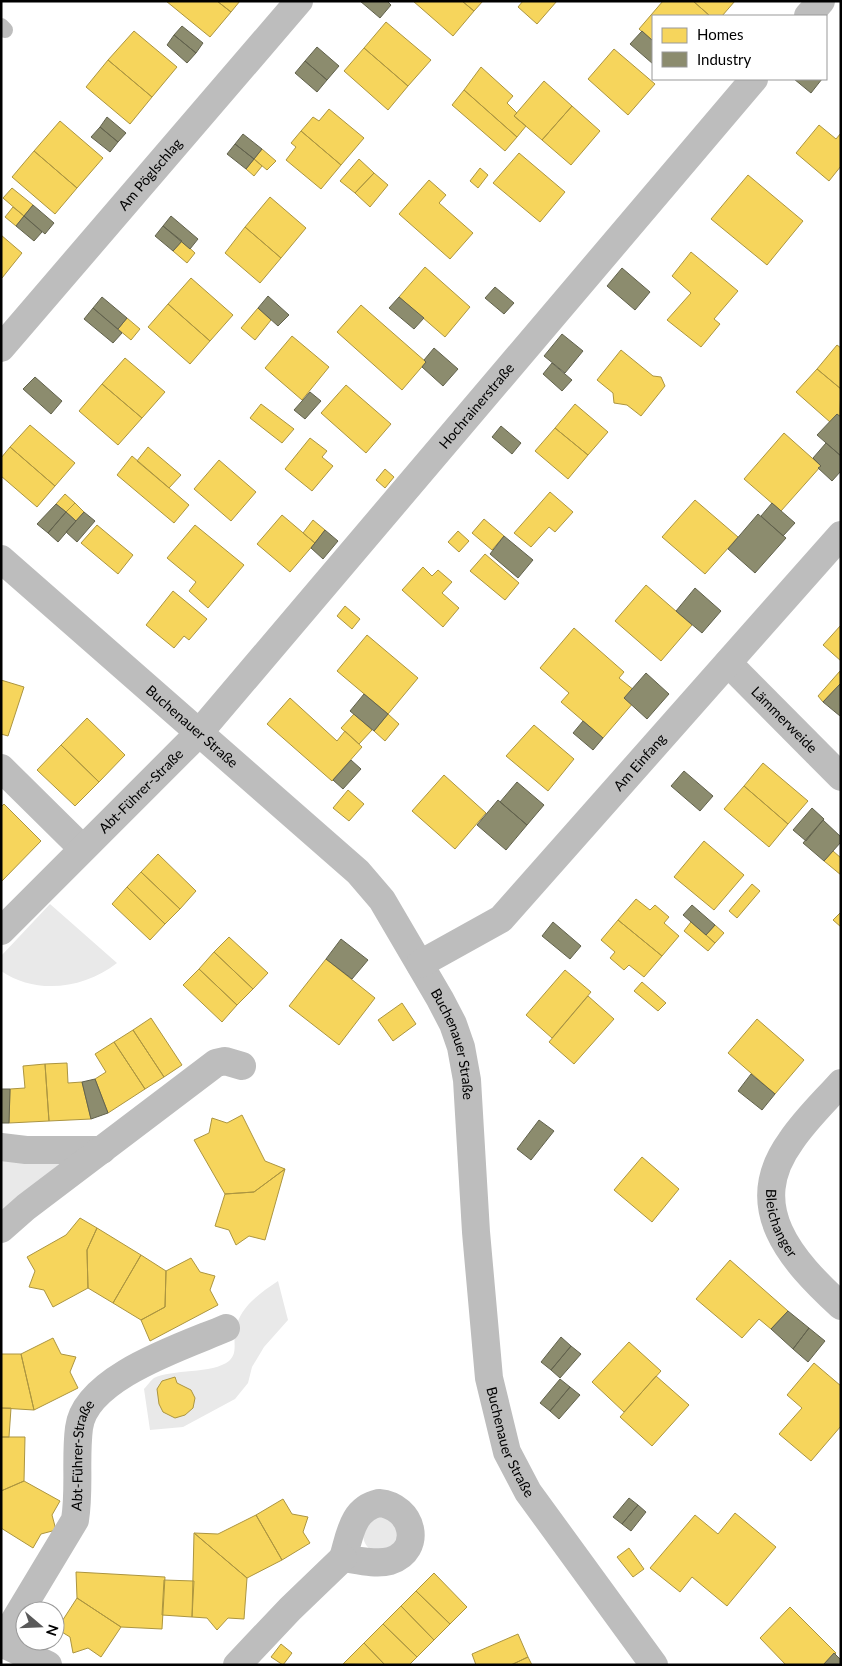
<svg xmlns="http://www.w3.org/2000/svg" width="842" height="1666" viewBox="0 0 842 1666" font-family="Lato,sans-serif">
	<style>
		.green { fill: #e9e9e9 }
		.homes { fill: #f6d55c; stroke: #ac9540 }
		.industry { fill: #8c8c6e; stroke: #62624d }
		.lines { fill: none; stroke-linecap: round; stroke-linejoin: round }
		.lane { stroke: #bdbdbd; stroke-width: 16 }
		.street { stroke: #bdbdbd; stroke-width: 28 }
		.labels { text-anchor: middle; stroke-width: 5; stroke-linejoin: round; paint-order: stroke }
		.street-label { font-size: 14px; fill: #000; stroke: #fff }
	</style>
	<rect width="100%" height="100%" fill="#fff"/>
	<path class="green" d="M 50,904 L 117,963 C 84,989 36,995 1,971 L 1,956 Z
		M 69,1157 L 1,1220 L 1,1158 Z
		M 278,1281 L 288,1320 L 264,1347 L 252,1367 L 248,1383 L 235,1399 L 183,1427 L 150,1430 L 144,1389 C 147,1386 151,1380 154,1378 C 171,1369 213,1374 229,1361 C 238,1353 233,1342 235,1332 C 239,1307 259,1294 278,1281 Z
		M 376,1515 L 399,1523 L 396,1548 L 372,1551 C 356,1538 365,1527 376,1515 Z"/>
	<path class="homes" d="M 166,1 L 217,1 L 231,12 L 210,37 Z
		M 217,1 L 240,1 L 231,12 Z
		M 413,1 L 462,1 L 474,11 L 453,36 Z
		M 462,1 L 483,1 L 474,11 Z
		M 523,1 L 557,1 L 537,24 L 518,7 Z
		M 663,1 L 693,1 L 710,16 L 653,16 L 653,41 L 639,29 Z
		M 693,1 L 735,1 L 722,16 L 710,16 Z
		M 386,22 L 431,60 L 408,86 L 364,48 Z
		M 134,31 L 177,67 L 152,97 L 108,60 Z
		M 364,48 L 408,86 L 388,110 L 344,71 Z
		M 614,49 L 655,84 L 628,115 L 588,79 Z
		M 108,60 L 152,97 L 130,124 L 86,87 Z
		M 481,67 L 513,96 L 507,103 L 517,113 L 514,116 L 526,126 L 517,137 L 464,90 Z
		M 544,81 L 572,106 L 542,140 L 514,116 Z
		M 464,90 L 517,137 L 505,151 L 452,105 Z
		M 572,106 L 600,131 L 571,165 L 542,140 Z
		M 329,109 L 364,138 L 341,165 L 301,131 L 313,117 L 319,121 Z
		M 60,121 L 103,158 L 77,188 L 34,151 Z
		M 819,125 L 836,139 L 841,133 L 841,166 L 829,181 L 796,153 Z
		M 301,131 L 341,165 L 321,189 L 286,160 L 296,147 L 291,143 Z
		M 262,149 L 276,161 L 267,170 L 254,159 Z
		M 34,151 L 77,188 L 55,214 L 12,177 Z
		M 519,153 L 565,192 L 540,222 L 493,183 Z
		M 254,159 L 262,166 L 254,176 L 246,169 Z
		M 359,159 L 374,173 L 355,193 L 340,181 Z
		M 480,168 L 488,175 L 478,188 L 470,181 Z
		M 374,173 L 388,185 L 370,207 L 355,193 Z
		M 748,175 L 803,221 L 767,265 L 711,219 Z
		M 429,180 L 446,195 L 439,203 L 473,233 L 450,259 L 399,214 Z
		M 12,188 L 33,205 L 24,216 L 3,198 Z
		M 270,197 L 306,228 L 281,258 L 245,227 Z
		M 13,207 L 24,216 L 16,226 L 5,217 Z
		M 245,227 L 281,258 L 260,283 L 225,253 Z
		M 1,235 L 22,253 L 2,278 L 1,277 Z
		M 182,241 L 195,253 L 187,263 L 173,251 Z
		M 691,252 L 738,291 L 714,319 L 720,324 L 701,347 L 667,320 L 691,293 L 672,276 Z
		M 425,267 L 470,307 L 445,337 L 399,297 Z
		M 191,278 L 233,315 L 210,341 L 168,304 Z
		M 168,304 L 210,341 L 190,364 L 148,327 Z
		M 361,305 L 426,362 L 402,390 L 337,332 Z
		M 258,308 L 271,320 L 255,340 L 241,328 Z
		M 127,318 L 140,329 L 131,340 L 118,329 Z
		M 292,336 L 329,367 L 302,400 L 265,368 Z
		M 837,345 L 841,348 L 841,389 L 817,369 Z
		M 621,350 L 653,376 L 661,377 L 665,386 L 641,416 L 627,405 L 614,403 L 613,393 L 597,380 Z
		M 125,358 L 165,392 L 142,418 L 102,384 Z
		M 817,369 L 841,389 L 839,430 L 796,392 Z
		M 102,384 L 142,418 L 118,445 L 79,411 Z
		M 346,385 L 391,424 L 366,453 L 321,413 Z
		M 261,404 L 294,429 L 282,443 L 250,418 Z
		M 575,404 L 608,432 L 588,455 L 555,428 Z
		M 30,425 L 75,463 L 55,486 L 10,447 Z
		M 555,428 L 588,455 L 568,479 L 535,451 Z
		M 784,433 L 821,466 L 781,511 L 744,479 Z
		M 310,438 L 327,451 L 322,457 L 333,466 L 312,491 L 285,469 Z
		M 10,447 L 55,486 L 37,507 L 1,476 L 1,458 Z
		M 148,447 L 181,475 L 169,488 L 137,461 Z
		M 132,456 L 189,505 L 174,523 L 117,475 Z
		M 219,460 L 256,492 L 231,521 L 194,489 Z
		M 385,469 L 394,477 L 385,488 L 376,480 Z
		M 550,492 L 573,512 L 555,532 L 549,527 L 531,547 L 514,533 Z
		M 65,494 L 75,503 L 66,512 L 56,504 Z
		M 695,500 L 738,537 L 705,574 L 662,537 Z
		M 75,503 L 84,512 L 76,521 L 66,512 Z
		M 282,515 L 315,543 L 290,572 L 257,544 Z
		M 484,519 L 504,536 L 492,550 L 472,533 Z
		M 313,520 L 325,530 L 315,543 L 303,533 Z
		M 97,525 L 133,555 L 118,574 L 81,543 Z
		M 195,525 L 244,565 L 208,608 L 189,591 L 196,582 L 167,558 Z
		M 458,531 L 469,541 L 459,552 L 448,542 Z
		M 485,554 L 519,583 L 505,600 L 470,571 Z
		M 423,567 L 432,576 L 438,570 L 452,582 L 442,593 L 459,608 L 443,627 L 402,590 Z
		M 646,585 L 692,625 L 661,661 L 615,621 Z
		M 173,591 L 207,619 L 189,640 L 184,636 L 174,648 L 146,625 Z
		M 345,606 L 360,619 L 352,629 L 337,616 Z
		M 841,625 L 841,661 L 823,645 Z
		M 574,628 L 624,672 L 619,678 L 640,695 L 603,738 L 561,702 L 569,693 L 540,668 Z
		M 367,635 L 418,678 L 388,714 L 337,671 Z
		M 840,671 L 841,683 L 823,702 L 818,696 Z
		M 1,680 L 24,687 L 8,736 L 1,734 Z
		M 290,698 L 337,741 L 345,731 L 362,747 L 332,781 L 267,724 Z
		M 354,714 L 372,730 L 359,744 L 341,728 Z
		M 388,714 L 399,724 L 385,741 L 374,731 Z
		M 87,718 L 125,755 L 99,782 L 61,745 Z
		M 534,725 L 574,759 L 548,791 L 506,756 Z
		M 61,745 L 99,782 L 75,806 L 37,770 Z
		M 763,763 L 808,801 L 788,824 L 744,786 Z
		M 444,775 L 486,813 L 455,849 L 412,811 Z
		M 744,786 L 788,824 L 769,847 L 724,809 Z
		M 348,790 L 364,804 L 349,821 L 333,808 Z
		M 4,804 L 41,841 L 1,882 L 1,807 Z
		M 704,841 L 744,875 L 714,910 L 674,877 Z
		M 833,851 L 841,858 L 841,875 L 824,861 Z
		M 158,854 L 196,891 L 180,909 L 141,872 Z
		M 141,872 L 180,909 L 165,924 L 127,887 Z
		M 752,884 L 760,891 L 737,918 L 729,911 Z
		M 127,887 L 165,924 L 150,940 L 112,904 Z
		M 636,899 L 650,910 L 655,905 L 669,917 L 664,923 L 679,936 L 662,956 L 618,920 Z
		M 841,912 L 841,927 L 833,920 Z
		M 618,920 L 662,956 L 644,977 L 629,965 L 624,970 L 610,958 L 615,952 L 601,940 Z
		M 691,922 L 715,943 L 708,951 L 684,931 Z
		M 715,925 L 724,933 L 715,943 L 706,935 Z
		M 229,937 L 268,973 L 253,989 L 214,952 Z
		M 214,952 L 253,989 L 237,1005 L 199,969 Z
		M 326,959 L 375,998 L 339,1045 L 289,1006 Z
		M 199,969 L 237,1005 L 222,1022 L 183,985 Z
		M 565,970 L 591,992 L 552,1038 L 526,1015 Z
		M 642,982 L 666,1003 L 658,1011 L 634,991 Z
		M 588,996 L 614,1019 L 574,1064 L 549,1042 Z
		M 402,1003 L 416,1024 L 393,1041 L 378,1020 Z
		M 151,1018 L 182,1065 L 164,1077 L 133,1030 Z
		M 757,1019 L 804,1060 L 775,1094 L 728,1053 Z
		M 133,1030 L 164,1077 L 145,1089 L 114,1042 Z
		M 114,1042 L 145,1089 L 108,1113 L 95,1079 L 106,1072 L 95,1054 Z
		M 67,1063 L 68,1083 L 82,1082 L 91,1119 L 49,1121 L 45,1064 Z
		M 45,1064 L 49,1121 L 9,1123 L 10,1089 L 25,1088 L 23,1066 Z
		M 242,1115 L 265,1161 L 285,1169 L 254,1192 L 225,1194 L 194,1140 L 209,1133 L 212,1118 L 227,1123 Z
		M 642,1157 L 679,1189 L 652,1222 L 614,1190 Z
		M 285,1169 L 265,1240 L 249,1236 L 236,1245 L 229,1230 L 215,1226 L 225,1194 L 254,1192 Z
		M 80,1218 L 97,1228 L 87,1250 L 88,1288 L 53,1307 L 44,1290 L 29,1287 L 35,1271 L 27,1257 L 66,1235 Z
		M 97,1228 L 141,1255 L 113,1303 L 88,1288 L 87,1250 Z
		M 141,1255 L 166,1271 L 165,1307 L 141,1320 L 113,1303 Z
		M 191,1258 L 200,1272 L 215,1276 L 210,1290 L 218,1305 L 150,1341 L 141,1320 L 165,1307 L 166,1271 Z
		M 730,1260 L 788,1311 L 771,1329 L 759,1319 L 742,1338 L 696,1299 Z
		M 53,1338 L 61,1354 L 76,1357 L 70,1372 L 78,1388 L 34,1410 L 21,1354 Z
		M 629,1342 L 661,1371 L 624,1412 L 592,1382 Z
		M 1,1354 L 21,1354 L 34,1410 L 1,1408 Z
		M 814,1363 L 841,1386 L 841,1426 L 811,1461 L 779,1434 L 802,1408 L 787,1395 Z
		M 656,1376 L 689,1405 L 652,1446 L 620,1417 Z
		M 175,1377 L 177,1383 L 191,1390 L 195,1398 L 193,1408 L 185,1415 L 175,1418 L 163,1412 L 159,1404 L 157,1389 L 162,1381 Z
		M 1,1408 L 11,1408 L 9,1437 L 1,1437 Z
		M 1,1437 L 25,1437 L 24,1481 L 1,1491 Z
		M 24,1481 L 60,1501 L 52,1515 L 56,1530 L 41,1534 L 33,1548 L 1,1528 L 1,1491 Z
		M 283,1499 L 292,1514 L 308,1517 L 303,1532 L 310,1543 L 282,1560 L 256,1515 Z
		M 735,1513 L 776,1547 L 727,1606 L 692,1577 L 680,1592 L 650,1568 L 695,1515 L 718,1534 Z
		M 256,1515 L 282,1560 L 247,1578 L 194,1533 L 218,1534 Z
		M 194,1533 L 247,1578 L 244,1619 L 228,1618 L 217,1630 L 207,1618 L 192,1617 Z
		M 629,1548 L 644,1569 L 633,1577 L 617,1557 Z
		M 76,1572 L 165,1577 L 162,1629 L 121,1627 L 77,1598 Z
		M 434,1573 L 467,1607 L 450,1624 L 416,1591 Z
		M 164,1580 L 194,1581 L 192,1617 L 162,1615 Z
		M 416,1591 L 450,1624 L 434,1640 L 401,1606 Z
		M 77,1598 L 121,1627 L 101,1657 L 88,1648 L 73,1653 L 70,1637 L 57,1629 Z
		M 401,1606 L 434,1640 L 417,1657 L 383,1624 Z
		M 790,1607 L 836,1653 L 823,1665 L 786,1665 L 760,1638 Z
		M 383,1624 L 417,1657 L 409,1665 L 385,1665 L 364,1643 Z
		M 518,1634 L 528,1657 L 511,1665 L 476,1665 L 472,1654 Z
		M 364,1643 L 385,1665 L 343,1664 Z
		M 281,1644 L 292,1653 L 283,1665 L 271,1657 Z
		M 528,1657 L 532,1665 L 511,1665 Z"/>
	<path class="industry" d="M 360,1 L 387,1 L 391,5 L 380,18 Z
		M 182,26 L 203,43 L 196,53 L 174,35 Z
		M 642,31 L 653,41 L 653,64 L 630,44 Z
		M 174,35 L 196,53 L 187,63 L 167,45 Z
		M 317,47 L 339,66 L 327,80 L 305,61 Z
		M 305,61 L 327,80 L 317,92 L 295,73 Z
		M 794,79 L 822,79 L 811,93 Z
		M 107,117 L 126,133 L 118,142 L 100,127 Z
		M 100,127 L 118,142 L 110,152 L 91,137 Z
		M 243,134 L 262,149 L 254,159 L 235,144 Z
		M 235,144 L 254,159 L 246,169 L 227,154 Z
		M 33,205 L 54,223 L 45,234 L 24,216 Z
		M 24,216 L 42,232 L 34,241 L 16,226 Z
		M 171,216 L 198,239 L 190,249 L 163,226 Z
		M 163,226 L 182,241 L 173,251 L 155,236 Z
		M 622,268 L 650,292 L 635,310 L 607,286 Z
		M 495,287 L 514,303 L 504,314 L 485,298 Z
		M 268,296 L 289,315 L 278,326 L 258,308 Z
		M 102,297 L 127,318 L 118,329 L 93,308 Z
		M 399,297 L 424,318 L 414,329 L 389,308 Z
		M 93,308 L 122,333 L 113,343 L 84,319 Z
		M 562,334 L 583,351 L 565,373 L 544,356 Z
		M 434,348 L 458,369 L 443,386 L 422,367 L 426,362 L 424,360 Z
		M 552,363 L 572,380 L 562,391 L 543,374 Z
		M 35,377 L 62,401 L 51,414 L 23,389 Z
		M 310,392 L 321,401 L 305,419 L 294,410 Z
		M 837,414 L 841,417 L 841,456 L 817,435 Z
		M 501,426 L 521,443 L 512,454 L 492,437 Z
		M 826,443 L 841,456 L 841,471 L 832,481 L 818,468 L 821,466 L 813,458 Z
		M 772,503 L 795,523 L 783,536 L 761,516 Z
		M 56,504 L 66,512 L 48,533 L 37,524 Z
		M 66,512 L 76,521 L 58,542 L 48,533 Z
		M 84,512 L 95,521 L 77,542 L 66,532 Z
		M 758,514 L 786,538 L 755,573 L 728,549 Z
		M 325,530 L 338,541 L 323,559 L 311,548 Z
		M 504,536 L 533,560 L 518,578 L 490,554 Z
		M 695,588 L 721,611 L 702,633 L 676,611 Z
		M 646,673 L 669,694 L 647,719 L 624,698 Z
		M 841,683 L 841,716 L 840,716 L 823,702 Z
		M 364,694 L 388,714 L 374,731 L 350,711 Z
		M 583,721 L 603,738 L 593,750 L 573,733 Z
		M 351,760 L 361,769 L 343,789 L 333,780 Z
		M 684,771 L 713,796 L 700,811 L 671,786 Z
		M 517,782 L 544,805 L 527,825 L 500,802 Z
		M 498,800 L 527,825 L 506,850 L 477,825 Z
		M 812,808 L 824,819 L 806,841 L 793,830 Z
		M 823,820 L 841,837 L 841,842 L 824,861 L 803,843 Z
		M 692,905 L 715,925 L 706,935 L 683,915 Z
		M 553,922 L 581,946 L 570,959 L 542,936 Z
		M 341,939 L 368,960 L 352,979 L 326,959 Z
		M 751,1074 L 775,1094 L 762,1110 L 738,1091 Z
		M 95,1079 L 108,1113 L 91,1119 L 82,1082 Z
		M 1,1089 L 10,1089 L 9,1123 L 1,1123 Z
		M 539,1120 L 554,1131 L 531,1160 L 517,1149 Z
		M 788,1311 L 809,1328 L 793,1349 L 771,1329 Z
		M 809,1328 L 825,1341 L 808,1362 L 793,1349 Z
		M 561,1337 L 571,1346 L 551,1370 L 541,1362 Z
		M 571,1346 L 581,1354 L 560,1378 L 551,1370 Z
		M 560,1379 L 570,1387 L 550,1411 L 540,1403 Z
		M 570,1387 L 580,1395 L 559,1419 L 550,1411 Z
		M 629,1498 L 638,1505 L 622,1524 L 613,1517 Z
		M 638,1505 L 646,1512 L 631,1531 L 622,1524 Z
		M 834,1653 L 841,1660 L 841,1665 L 823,1665 Z"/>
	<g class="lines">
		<path class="lane" d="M 1,26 L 5,30"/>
		<g class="street">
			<path d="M 808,16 L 821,1"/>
			<path id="s1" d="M 1,348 L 299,1"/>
			<path id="s2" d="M 1,559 L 358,872 L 382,900 L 440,999 L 453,1024 L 461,1047 L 467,1080 L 476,1232 L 489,1378 L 507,1452 L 528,1492 L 654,1665"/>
			<path id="s3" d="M 728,663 L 841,777"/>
			<path d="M 1,768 L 82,848"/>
			<path id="s4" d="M 1,931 L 198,734 L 754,79"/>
			<path id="s5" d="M 420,964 L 501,919 L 841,535"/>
			<path id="s6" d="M 841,1083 C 824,1102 805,1120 791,1141 C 743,1207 791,1260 841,1306"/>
			<path d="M 1,1147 L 26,1150 L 102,1150"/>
			<path d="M 1,1229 L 26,1207 L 216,1063 L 225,1061 L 242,1066"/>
			<path d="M 379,1503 C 413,1506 424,1550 390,1561 C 376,1565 357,1560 343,1558 C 350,1535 352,1509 379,1503 Z"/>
			<path id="s7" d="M 48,1665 L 1,1643 L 75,1520 C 80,1489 75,1459 79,1428 C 85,1377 184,1346 226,1328"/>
			<path d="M 237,1665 L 290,1609 L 343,1558"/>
		</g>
	</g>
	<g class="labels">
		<g class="street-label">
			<text dy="5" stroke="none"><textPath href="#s1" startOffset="229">Am Pöglschlag</textPath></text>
			<text dy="5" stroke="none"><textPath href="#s4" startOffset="709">Hochrainerstraße</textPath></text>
			<text dy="5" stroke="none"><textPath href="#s3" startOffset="80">Lämmerweide</textPath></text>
			<text dy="5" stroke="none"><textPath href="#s2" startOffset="254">Buchenauer Straße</textPath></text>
			<text dy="5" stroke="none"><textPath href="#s5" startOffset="302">Am Einfang</textPath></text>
			<text dy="5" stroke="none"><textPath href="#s4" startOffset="198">Abt-Führer-Straße</textPath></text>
			<text dy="5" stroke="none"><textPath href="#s2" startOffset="674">Buchenauer Straße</textPath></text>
			<text dy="5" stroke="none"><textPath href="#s6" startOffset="165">Bleichanger</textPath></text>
			<text dy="5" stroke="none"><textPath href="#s2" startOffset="1079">Buchenauer Straße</textPath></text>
			<text dy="5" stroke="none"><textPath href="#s7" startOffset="261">Abt-Führer-Straße</textPath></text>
		</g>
	</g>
	<rect width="842" height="1666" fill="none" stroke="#000000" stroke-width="5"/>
	<rect x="652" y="15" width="175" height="65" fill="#ffffff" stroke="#999999"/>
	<rect x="662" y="28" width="25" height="15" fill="#f6d55c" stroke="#999999"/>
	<text x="697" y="40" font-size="15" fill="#000000">Homes</text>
	<rect x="662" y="52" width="25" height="15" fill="#8c8c6e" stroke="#999999"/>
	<text x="697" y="65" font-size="15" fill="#000000">Industry</text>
	<g transform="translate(40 1626) rotate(109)"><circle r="24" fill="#ffffff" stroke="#999999"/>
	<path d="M0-4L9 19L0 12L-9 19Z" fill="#595959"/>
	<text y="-8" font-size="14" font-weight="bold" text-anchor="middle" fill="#000000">N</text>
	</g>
</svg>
